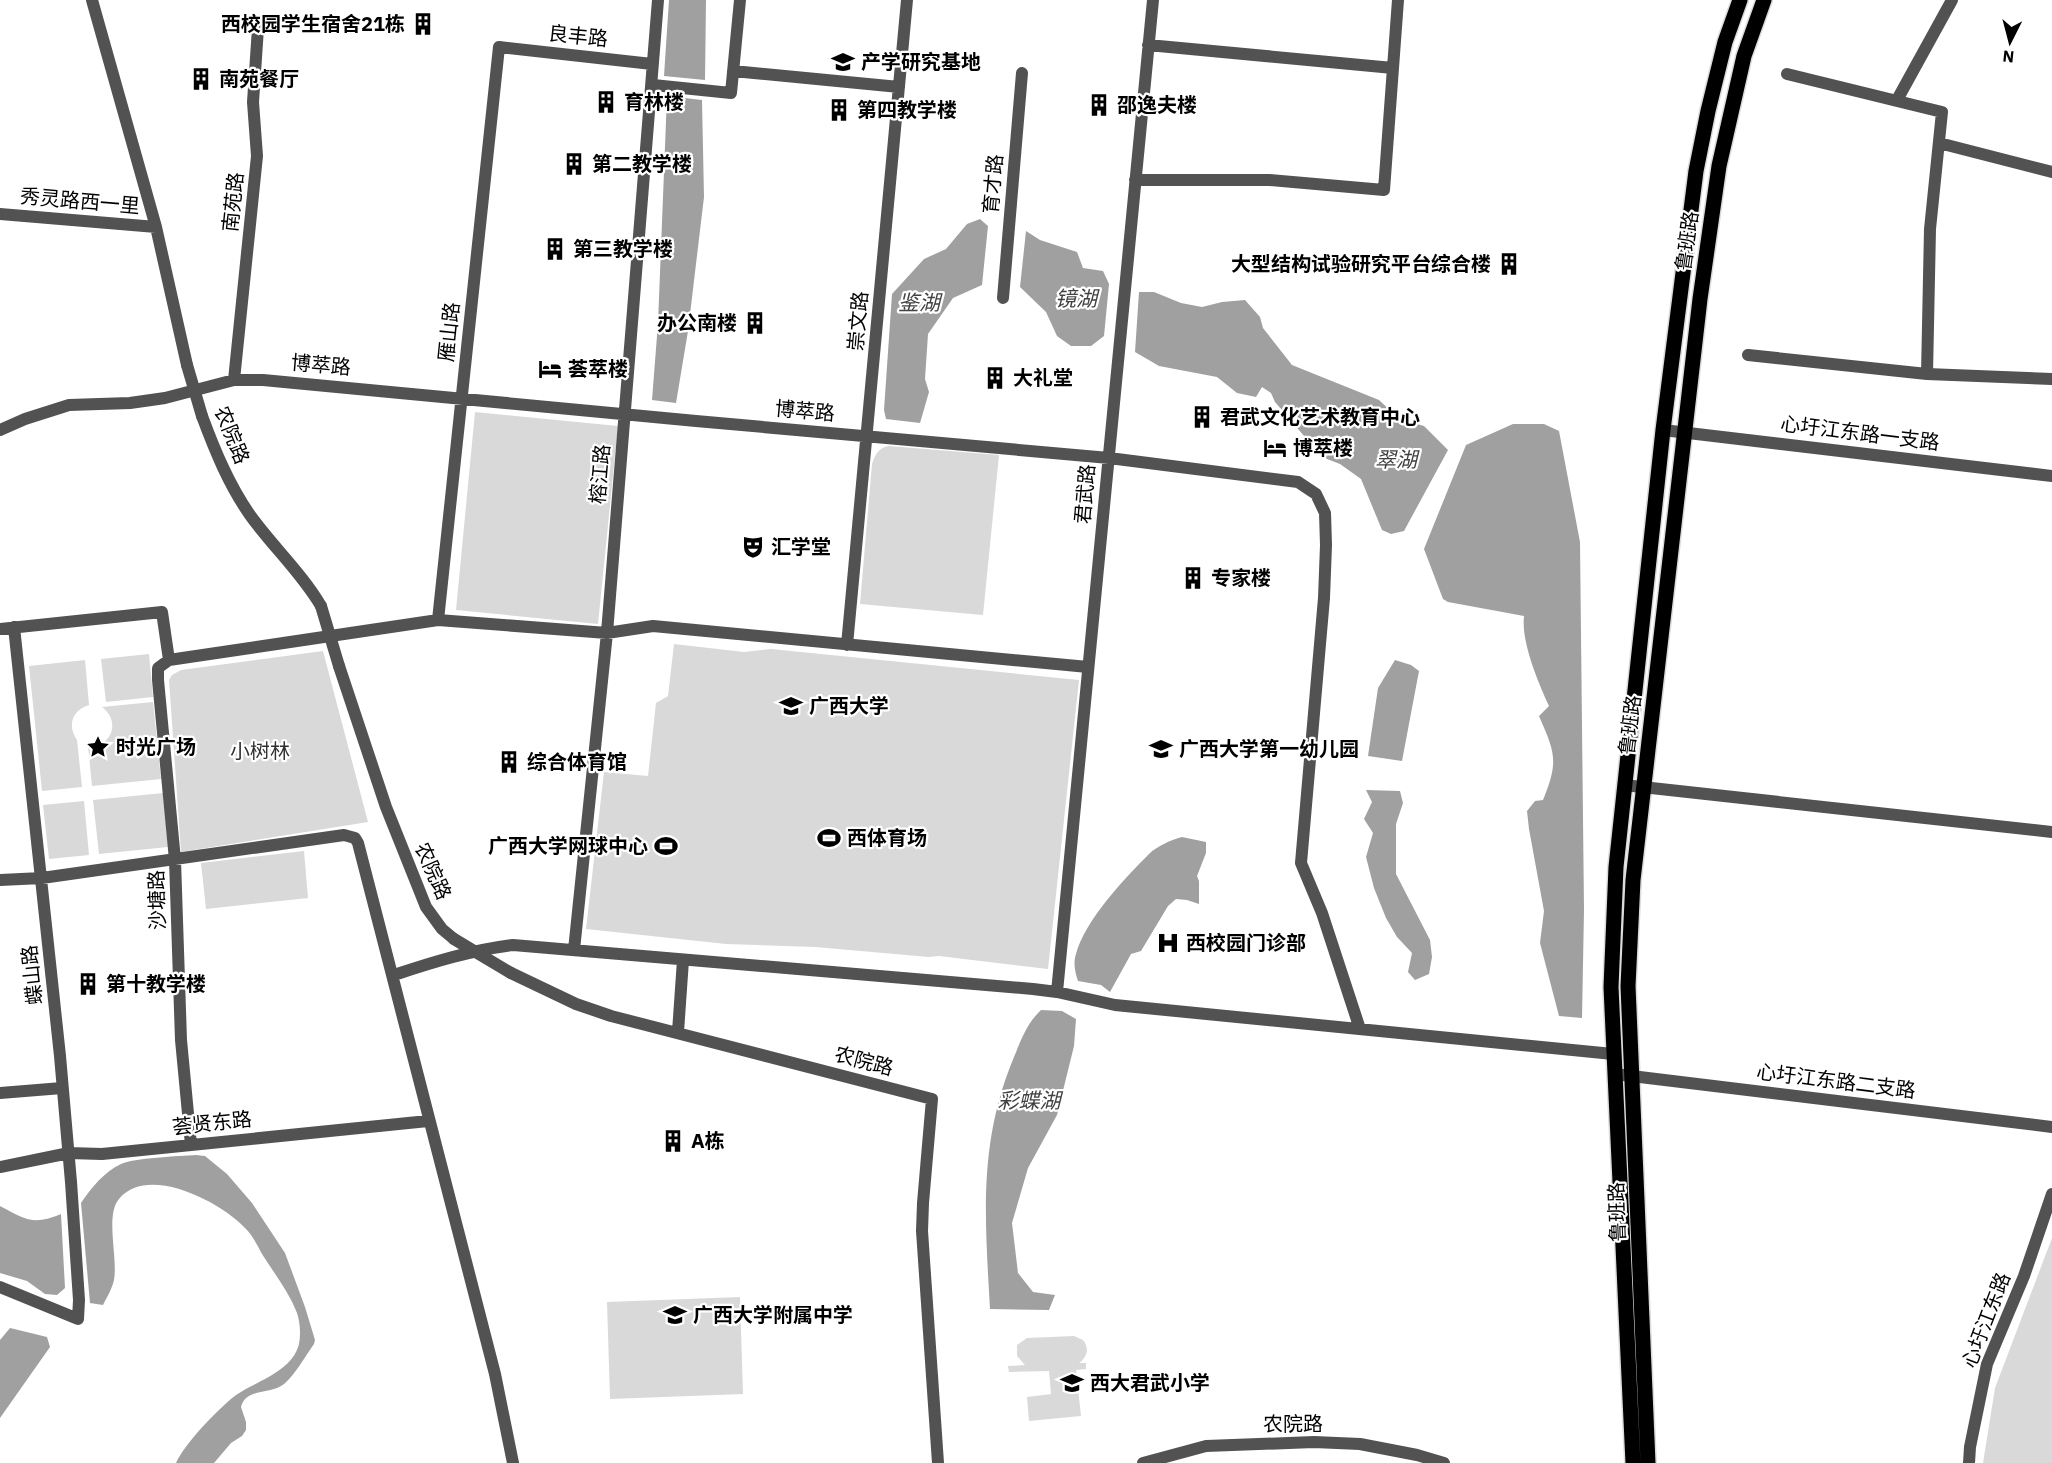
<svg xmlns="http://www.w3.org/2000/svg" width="2052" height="1463" viewBox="0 0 2052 1463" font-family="'IBM Plex Sans','Noto Sans SC',sans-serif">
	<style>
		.green { fill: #d9d9d9 }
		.water { fill: #a0a0a0 }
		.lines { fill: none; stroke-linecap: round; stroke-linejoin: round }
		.major-casing { stroke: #dbdbdb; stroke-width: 18 }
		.minor { stroke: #525252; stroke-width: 12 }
		.major { stroke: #000; stroke-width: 15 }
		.minor-bridge { stroke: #525252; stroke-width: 12 }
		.labels { text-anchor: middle; stroke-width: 4.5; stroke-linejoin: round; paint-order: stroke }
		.poi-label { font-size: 20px; font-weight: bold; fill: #000; stroke: #fff; text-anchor: start }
		.street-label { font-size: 20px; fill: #000; stroke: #fff }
		.park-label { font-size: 20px; fill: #303030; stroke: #fff }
		.water-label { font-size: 21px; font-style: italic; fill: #414141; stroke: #fff }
	</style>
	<rect width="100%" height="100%" fill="#fff"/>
	<path class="green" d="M 475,412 L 618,426 L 598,624 L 456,610 Z
		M 889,446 L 999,455 L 983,615 L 860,604 L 872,464 C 875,455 879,447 889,446 Z
		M 674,644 L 744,652 L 771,649 L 1079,680 L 1048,969 L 939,956 L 929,957 L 815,947 L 726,944 L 586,929 L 604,772 L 648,776 L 656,703 L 668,696 Z
		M 323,651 L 368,822 L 181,852 L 169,680 L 172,675 L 181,670 Z
		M 149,654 L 153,697 L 106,702 L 101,659 Z
		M 85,660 L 89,705 C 72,710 67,726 77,740 L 82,787 L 42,791 L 29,666 Z
		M 153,702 L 161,779 L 92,786 L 88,746 C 112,748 121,721 102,707 Z
		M 163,793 L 168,847 L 99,854 L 93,800 Z
		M 84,801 L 89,855 L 49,859 L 43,805 Z
		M 304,851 L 308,898 L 206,909 L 201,863 Z
		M 2052,1238 L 2052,1463 L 1983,1463 L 1995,1388 Z
		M 740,1297 L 743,1394 L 610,1399 L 607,1302 Z
		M 1074,1336 L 1083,1340 C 1090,1349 1087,1357 1079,1363 L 1086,1363 L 1086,1369 L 1076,1370 L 1081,1416 L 1029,1421 L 1027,1397 L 1051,1394 L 1049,1371 L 1009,1372 L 1008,1366 L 1025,1365 L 1017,1356 L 1017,1345 L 1027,1338 Z"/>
	<path class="water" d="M 669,0 L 706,0 L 705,80 L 664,76 Z
		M 667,96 L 702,100 L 704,197 L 688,331 L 676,403 L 652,400 L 658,323 Z
		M 980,219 L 988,226 L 982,285 L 953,298 L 928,334 L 925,379 L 929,392 L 920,423 L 886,419 L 884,410 L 892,294 L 924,259 L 946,249 L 967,224 Z
		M 1026,231 L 1040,240 L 1077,252 L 1083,268 L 1103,271 L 1109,284 L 1104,336 L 1091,346 L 1071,346 L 1057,336 L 1046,312 L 1020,287 Z
		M 1139,292 L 1154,292 L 1181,303 L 1202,307 L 1222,302 L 1245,300 L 1260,317 L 1263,328 L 1292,365 L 1379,400 L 1399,419 L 1424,426 L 1448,450 L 1404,531 L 1391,534 L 1382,530 L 1361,479 L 1340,464 L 1322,457 L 1275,402 L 1271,393 L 1262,387 L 1256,397 L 1237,393 L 1217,377 L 1159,366 L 1135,352 Z
		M 1513,424 L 1544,424 L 1559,431 L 1580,542 L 1584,910 L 1582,1018 L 1559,1016 L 1540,943 L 1544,911 L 1529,829 L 1527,811 L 1535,801 L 1543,800 C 1559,761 1555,753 1539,716 L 1549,706 C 1538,682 1521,642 1524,616 L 1448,602 L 1443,599 L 1424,549 L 1466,445 Z
		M 1395,660 L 1411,665 L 1419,671 L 1402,761 L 1368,756 L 1378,688 Z
		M 1366,790 L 1400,791 L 1403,803 L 1396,824 L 1396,874 L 1430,940 L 1432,957 L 1429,974 L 1415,980 L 1408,972 L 1412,953 L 1397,937 L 1386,918 L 1374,888 L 1366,857 L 1373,833 L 1364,819 L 1372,802 Z
		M 1182,837 L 1206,842 L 1206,853 L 1197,876 L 1199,881 L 1199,904 L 1187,900 L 1176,899 L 1168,906 L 1141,951 L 1131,954 L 1110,992 L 1101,985 L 1078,981 C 1075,972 1073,963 1076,954 C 1085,920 1125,878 1149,854 C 1157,846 1171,840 1182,837 Z
		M 1041,1010 L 1062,1011 L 1076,1019 L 1074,1046 L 1057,1115 L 1028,1168 L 1012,1223 L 1018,1273 L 1033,1292 L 1055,1295 L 1049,1310 L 990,1309 C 985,1218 978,1143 1014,1057 C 1021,1040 1027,1023 1041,1010 Z
		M 196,1155 L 205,1156 L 227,1174 L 252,1203 L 285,1253 L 305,1307 L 315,1340 L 314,1344 C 306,1355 292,1380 281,1386 C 268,1394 245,1389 241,1407 L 246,1422 L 246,1430 L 242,1436 L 231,1443 L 214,1463 L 176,1463 C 185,1443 218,1409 236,1395 C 256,1381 292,1372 299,1344 C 301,1334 300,1322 297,1313 C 289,1292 274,1273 262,1254 C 257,1245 252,1234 244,1227 C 220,1202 148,1164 119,1199 C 105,1215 118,1258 114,1280 C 112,1289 107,1297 103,1305 L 90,1303 L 81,1203 C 92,1187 104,1172 121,1164 C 133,1158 180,1156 196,1155 Z
		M 0,1206 C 25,1219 33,1226 61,1214 L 65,1288 L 57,1295 L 45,1294 L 27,1281 L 0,1273 Z
		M 10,1328 L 47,1337 L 50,1347 L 0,1418 L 0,1340 Z"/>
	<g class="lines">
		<g class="major-casing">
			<path id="major" d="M 1633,1463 L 1611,987 L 1616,867 L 1663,430 L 1696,171 L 1708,111 L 1725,42 L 1740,0
				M 1648,1463 L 1628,986 L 1633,880 L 1700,299 L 1719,166 L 1744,56 L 1764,0"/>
		</g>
		<path class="minor" d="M 92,0 L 156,227 L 187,365
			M 1148,45 L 1393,68
			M 733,71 L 899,87
			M 1787,74 L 1942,112 L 1930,229 L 1927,374
			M 653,85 L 731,93 L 740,0
			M 1897,100 L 1952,0
			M 1939,143 L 2052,172
			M 1135,180 L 1269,180 L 1384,190 L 1398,0
			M 0,214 L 156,227
			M 1003,298 L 1022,73
			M 1748,355 L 1927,374 L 2052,379
			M 234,380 L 257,156 L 253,102 L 258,28
			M 202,416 C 215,451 229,485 250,515 C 273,547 301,572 321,606
			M 0,430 L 25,419 L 69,405 L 130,403 L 165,398 L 234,380 L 263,380 L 696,421 L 1109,458 L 1298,482 L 1316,494 L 1325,513 L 1326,545 L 1324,598 L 1301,863 L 1322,913 L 1360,1029
			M 1663,430 L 2052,476
			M 438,620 L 499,47 L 652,64
			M 0,629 L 162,612 L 169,660 L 438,620 L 607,633 L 653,626 L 1088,667
			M 847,645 L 907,0
			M 169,660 L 158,668 L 158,680 L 175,860 L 181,1040 L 191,1145
			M 339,666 L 386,807 L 426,907 L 442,929 L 454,939
			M 1624,785 L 2052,832
			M 0,880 L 42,878 L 344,835 L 355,838 L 358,843 L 495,1374 L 513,1463
			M 574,950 L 607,633 L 658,0
			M 511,973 L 576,1004 L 611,1016 L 932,1099 L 923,1203 L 922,1231 L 938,1463
			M 394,975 C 433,962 472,950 513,945 L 1033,989 L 1057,992 L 1115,1005 L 1613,1054
			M 1057,992 L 1153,0
			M 678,1032 L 683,960
			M 1615,1074 L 2052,1127
			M 0,1093 L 62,1088
			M 0,1167 L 69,1153 L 102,1154 L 428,1121
			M 0,1287 L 78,1319 L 79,1300 L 71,1182 L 60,1056 L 14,627
			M 1143,1463 L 1206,1446 L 1314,1442 L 1360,1444 L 1417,1455 L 1444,1463
			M 1969,1463 L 1970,1447 L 1987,1364 L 2024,1276 L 2052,1194"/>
		<use href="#major" class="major"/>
		<path class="minor-bridge" d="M 187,365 L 202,416
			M 321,606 L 339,666
			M 454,939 L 511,973"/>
	</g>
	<defs>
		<g id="building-bare" transform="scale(1.8)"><path d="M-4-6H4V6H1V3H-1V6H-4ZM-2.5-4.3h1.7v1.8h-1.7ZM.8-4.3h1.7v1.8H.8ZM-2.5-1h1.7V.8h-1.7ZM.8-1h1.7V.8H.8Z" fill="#000" stroke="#fff" stroke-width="2.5" paint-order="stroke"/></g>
		<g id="school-bare" transform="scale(1.8)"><path d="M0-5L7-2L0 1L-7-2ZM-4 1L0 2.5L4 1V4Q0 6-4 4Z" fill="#000" stroke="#fff" stroke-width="2.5" paint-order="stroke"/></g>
		<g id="hotel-bare" transform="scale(1.8)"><path d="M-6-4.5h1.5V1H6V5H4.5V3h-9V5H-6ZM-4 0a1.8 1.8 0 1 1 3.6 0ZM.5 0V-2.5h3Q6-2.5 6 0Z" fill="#000" stroke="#fff" stroke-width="2.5" paint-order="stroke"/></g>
		<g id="theatre-bare" transform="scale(1.8)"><path d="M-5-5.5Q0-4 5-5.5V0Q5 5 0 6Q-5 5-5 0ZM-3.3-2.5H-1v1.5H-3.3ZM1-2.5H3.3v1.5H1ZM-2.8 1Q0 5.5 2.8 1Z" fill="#000" stroke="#fff" stroke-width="2.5" paint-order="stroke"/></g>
		<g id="university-bare" transform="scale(1.8)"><path d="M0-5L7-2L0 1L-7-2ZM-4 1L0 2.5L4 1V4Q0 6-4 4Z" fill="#000" stroke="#fff" stroke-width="2.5" paint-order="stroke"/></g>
		<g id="sight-bare" transform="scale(1.8)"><path d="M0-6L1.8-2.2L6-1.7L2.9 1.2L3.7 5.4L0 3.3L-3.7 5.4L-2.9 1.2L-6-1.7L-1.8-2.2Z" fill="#000" stroke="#fff" stroke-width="2.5" paint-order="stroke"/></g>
		<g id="stadium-bare" transform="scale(1.8)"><path d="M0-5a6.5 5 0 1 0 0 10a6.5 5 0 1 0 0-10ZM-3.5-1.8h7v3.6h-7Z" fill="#000" stroke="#fff" stroke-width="2.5" paint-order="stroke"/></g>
		<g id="hospital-bare" transform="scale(1.8)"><path d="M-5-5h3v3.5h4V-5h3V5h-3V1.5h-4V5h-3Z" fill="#000" stroke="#fff" stroke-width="2.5" paint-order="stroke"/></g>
	</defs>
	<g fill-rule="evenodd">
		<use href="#building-bare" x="423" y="24"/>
		<use href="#school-bare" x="843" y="62"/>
		<use href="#building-bare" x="201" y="79"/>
		<use href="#building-bare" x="606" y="102"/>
		<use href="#building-bare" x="1099" y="105"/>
		<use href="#building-bare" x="839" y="110"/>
		<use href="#building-bare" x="574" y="164"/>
		<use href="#building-bare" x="555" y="249"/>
		<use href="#building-bare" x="1509" y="264"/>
		<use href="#building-bare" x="755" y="323"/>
		<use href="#hotel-bare" x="550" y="369"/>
		<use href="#building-bare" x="995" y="378"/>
		<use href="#building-bare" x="1202" y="417"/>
		<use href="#hotel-bare" x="1275" y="448"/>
		<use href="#theatre-bare" x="753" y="547"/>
		<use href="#building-bare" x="1193" y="578"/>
		<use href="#university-bare" x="791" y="706"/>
		<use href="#sight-bare" x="98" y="747"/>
		<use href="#school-bare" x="1161" y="749"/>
		<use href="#building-bare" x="509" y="762"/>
		<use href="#stadium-bare" x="829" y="838"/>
		<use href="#stadium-bare" x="666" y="846"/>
		<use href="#hospital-bare" x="1168" y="943"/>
		<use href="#building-bare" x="88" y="984"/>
		<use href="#building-bare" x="673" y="1141"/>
		<use href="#school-bare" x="675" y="1315"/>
		<use href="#school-bare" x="1072" y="1383"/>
	</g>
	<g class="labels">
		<g class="poi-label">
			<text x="405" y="31" text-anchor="end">西校园学生宿舍21栋</text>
			<text x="861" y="69">产学研究基地</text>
			<text x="219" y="86">南苑餐厅</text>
			<text x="624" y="109">育林楼</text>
			<text x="1117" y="112">邵逸夫楼</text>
			<text x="857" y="117">第四教学楼</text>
			<text x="592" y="171">第二教学楼</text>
			<text x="573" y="256">第三教学楼</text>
			<text x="1491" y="271" text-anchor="end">大型结构试验研究平台综合楼</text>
			<text x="737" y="330" text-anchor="end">办公南楼</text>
			<text x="568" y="376">荟萃楼</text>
			<text x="1013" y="385">大礼堂</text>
			<text x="1220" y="424">君武文化艺术教育中心</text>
			<text x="1293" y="455">博萃楼</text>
			<text x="771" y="554">汇学堂</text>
			<text x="1211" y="585">专家楼</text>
			<text x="809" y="713">广西大学</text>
			<text x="116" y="754">时光广场</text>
			<text x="1179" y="756">广西大学第一幼儿园</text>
			<text x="527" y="769">综合体育馆</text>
			<text x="847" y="845">西体育场</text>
			<text x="648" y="853" text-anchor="end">广西大学网球中心</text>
			<text x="1186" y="950">西校园门诊部</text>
			<text x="106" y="991">第十教学楼</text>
			<text x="691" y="1148">A栋</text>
			<text x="693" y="1322">广西大学附属中学</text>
			<text x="1090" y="1390">西大君武小学</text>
		</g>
		<g class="street-label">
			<text transform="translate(578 36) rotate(6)" y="7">良丰路</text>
			<text transform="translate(993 184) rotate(-85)" y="7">育才路</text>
			<text transform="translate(80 201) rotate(5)" y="7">秀灵路西一里</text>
			<text transform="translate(233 202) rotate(-84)" y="7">南苑路</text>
			<text transform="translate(1687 241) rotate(-82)" y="7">鲁班路</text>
			<text transform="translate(858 321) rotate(-85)" y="7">崇文路</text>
			<text transform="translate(449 332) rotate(-84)" y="7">雁山路</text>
			<text transform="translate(321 365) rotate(5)" y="7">博萃路</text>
			<text transform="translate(805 411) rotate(5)" y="7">博萃路</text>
			<text transform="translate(1860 433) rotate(7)" y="7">心圩江东路一支路</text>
			<text transform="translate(232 435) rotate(68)" y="7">农院路</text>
			<text transform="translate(600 474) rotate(-85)" y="7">榕江路</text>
			<text transform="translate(1085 494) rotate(-85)" y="7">君武路</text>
			<text transform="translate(1630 725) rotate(-83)" y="7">鲁班路</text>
			<text transform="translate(433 871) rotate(66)" y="7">农院路</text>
			<text transform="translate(157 900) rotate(-92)" y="7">沙塘路</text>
			<text transform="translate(32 975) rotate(-96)" y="7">蝶山路</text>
			<text transform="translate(864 1061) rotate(15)" y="7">农院路</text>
			<text transform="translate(1836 1081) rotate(7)" y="7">心圩江东路二支路</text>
			<text transform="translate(212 1123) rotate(-6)" y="7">荟贤东路</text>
			<text transform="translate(1617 1212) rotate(-92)" y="7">鲁班路</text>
			<text transform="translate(1986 1320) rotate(-69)" y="7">心圩江东路</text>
			<text x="1293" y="1431">农院路</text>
		</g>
		<g class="park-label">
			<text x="260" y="758">小树林</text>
		</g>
		<g class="water-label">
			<text x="1076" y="306">镜湖</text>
			<text x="919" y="310">鉴湖</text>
			<text x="1396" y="467">翠湖</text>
			<text x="1029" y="1108">彩蝶湖</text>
		</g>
	</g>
	<g transform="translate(2010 42) rotate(186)" stroke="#ffffff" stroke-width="4.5" paint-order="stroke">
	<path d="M0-4.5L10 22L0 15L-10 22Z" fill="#000000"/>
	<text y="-9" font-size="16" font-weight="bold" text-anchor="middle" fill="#000000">N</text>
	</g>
</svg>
